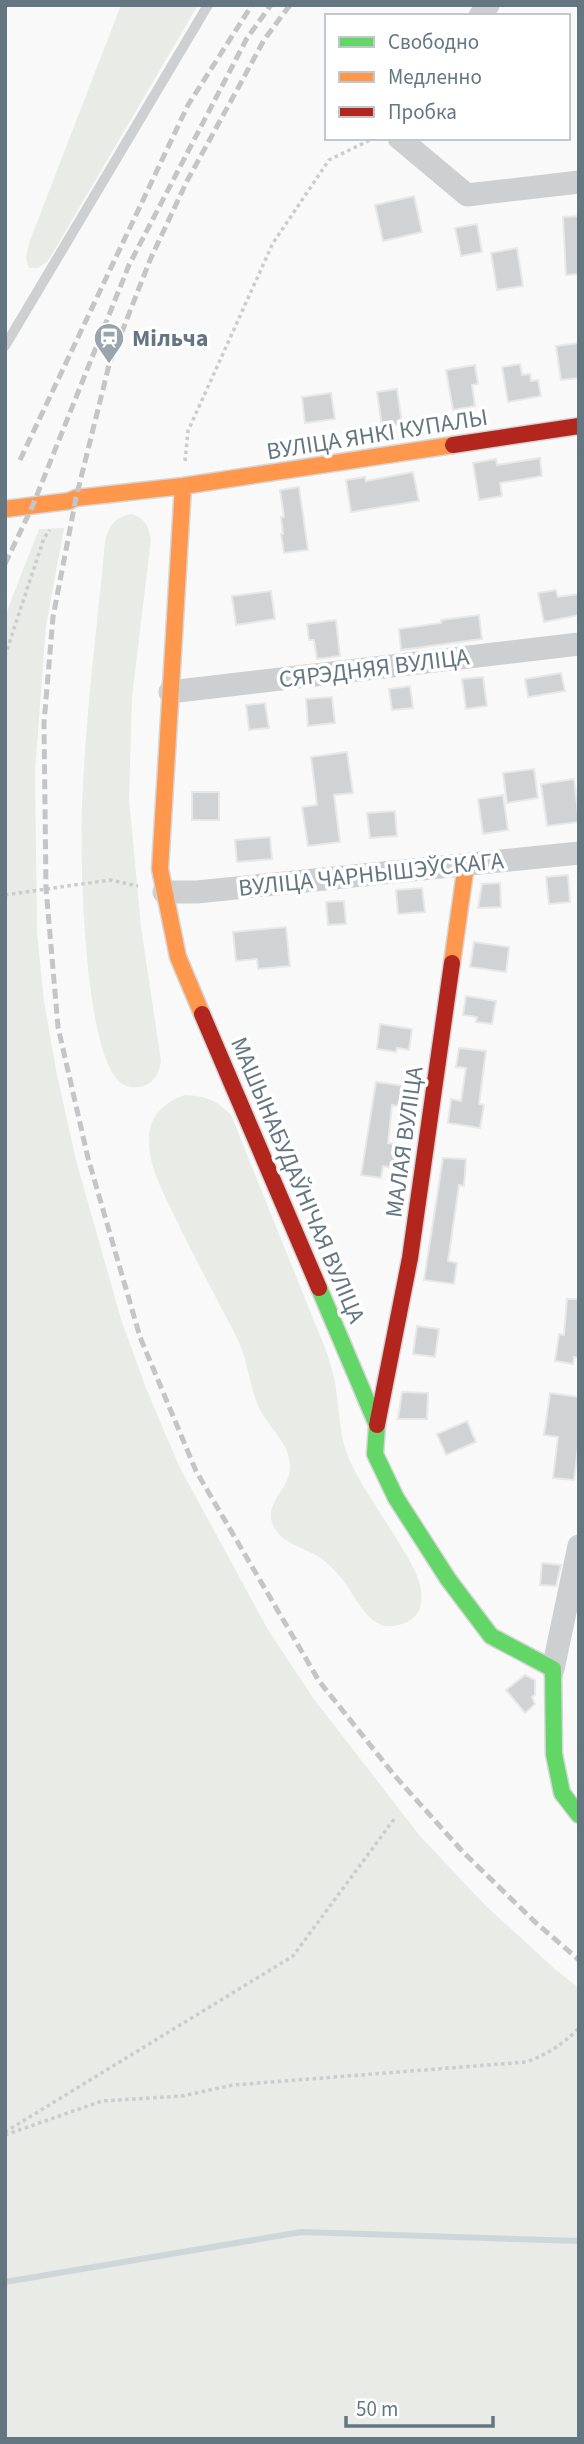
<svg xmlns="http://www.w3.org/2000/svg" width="584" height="2444" viewBox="0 0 584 2444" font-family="'Source Sans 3',sans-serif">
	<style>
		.green { fill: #e8ebe6 }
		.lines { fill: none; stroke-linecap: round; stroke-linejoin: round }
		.stream { stroke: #ced6d9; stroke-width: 6 }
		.building { fill: #d0d2d3; stroke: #e8e8e8; stroke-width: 2 }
		.fast-casing { stroke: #d5d6d7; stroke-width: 19 }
		.slow-casing { stroke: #d5d6d7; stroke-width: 19 }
		.jam-casing { stroke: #d5d6d7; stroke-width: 19 }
		.path { stroke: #cbcccd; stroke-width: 3.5; stroke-dasharray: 3.5 3.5; stroke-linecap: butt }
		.lane { stroke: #cecfd0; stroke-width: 10 }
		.street { stroke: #cecfd0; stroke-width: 23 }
		.fast { stroke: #63d668; stroke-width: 16 }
		.slow { stroke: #ff974d; stroke-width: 16 }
		.jam { stroke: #b3261e; stroke-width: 16 }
		.rail { stroke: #c3c5c6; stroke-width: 5; stroke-dasharray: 10 5; stroke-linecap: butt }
		.labels { text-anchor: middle; stroke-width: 7; stroke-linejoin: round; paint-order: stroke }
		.poi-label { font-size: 24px; font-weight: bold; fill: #657683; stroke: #fff; text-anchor: start }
		.street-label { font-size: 24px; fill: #657683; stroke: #fff }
	</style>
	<rect width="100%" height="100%" fill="#f9f9f9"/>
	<path class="green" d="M 121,5 L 198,5 L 48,261 L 38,268 L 29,268 L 26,258 L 29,243 Z
		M 132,514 C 145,519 148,525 151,539 L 132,697 L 129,799 L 141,927 L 161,1061 C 160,1068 158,1075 153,1080 C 146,1088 133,1089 124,1085 C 83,1064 80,854 82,807 C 85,720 97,629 105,542 C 109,526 114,517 132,514 Z
		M 64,528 L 46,626 L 35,772 L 37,933 L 44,1001 L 57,1075 L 77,1164 L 121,1319 L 146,1388 L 179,1466 L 267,1628 L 313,1698 L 420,1836 L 485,1905 L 556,1970 L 579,1988 L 579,2439 L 5,2439 L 5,616 L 39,529 Z
		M 185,1095 C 206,1096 216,1100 231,1115 L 327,1353 C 330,1365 335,1377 336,1389 C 340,1413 339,1438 350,1461 C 363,1489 383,1516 399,1543 C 407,1556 416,1570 420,1585 C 422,1595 423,1607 416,1615 C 411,1621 404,1624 398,1625 C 370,1633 358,1600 345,1583 C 338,1573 329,1564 319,1557 C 305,1548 284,1544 275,1529 C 257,1498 305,1488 285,1447 C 278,1433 266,1422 259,1408 C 249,1385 248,1360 237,1338 C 216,1297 194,1257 174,1215 C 163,1192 149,1167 149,1141 C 148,1117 164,1102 185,1095 Z"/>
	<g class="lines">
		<path class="stream" d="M 5,2282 L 301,2232 L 579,2241"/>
	</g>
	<path class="building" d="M 414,196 L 422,232 L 383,241 L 375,205 Z
		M 579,216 L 579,274 L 566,275 L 563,217 Z
		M 477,224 L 482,252 L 461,256 L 455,228 Z
		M 517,248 L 523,286 L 497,290 L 491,253 Z
		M 579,343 L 579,378 L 561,380 L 556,346 Z
		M 520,364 L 522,375 L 530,374 L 531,381 L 538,380 L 541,396 L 508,402 L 502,367 Z
		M 475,365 L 478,384 L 472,385 L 475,406 L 453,410 L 446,370 Z
		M 397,389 L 402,424 L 382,427 L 377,392 Z
		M 331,393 L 335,419 L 305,423 L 302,397 Z
		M 540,458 L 542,476 L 500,483 L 502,496 L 479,500 L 473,463 L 496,459 L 497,465 Z
		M 413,472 L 419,501 L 351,512 L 346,480 L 365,477 L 366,481 Z
		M 299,487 L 308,550 L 284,553 L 281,534 L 283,534 L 281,517 L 284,517 L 280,490 Z
		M 556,590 L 558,597 L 579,594 L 579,615 L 544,622 L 538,593 Z
		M 271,591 L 275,619 L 236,625 L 232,596 Z
		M 479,615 L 482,639 L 401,650 L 399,629 L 441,623 L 441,620 Z
		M 336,620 L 340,656 L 317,659 L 314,640 L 309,640 L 307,624 Z
		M 561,673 L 565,691 L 528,697 L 525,679 Z
		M 483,677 L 487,706 L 466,709 L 462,679 Z
		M 410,686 L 413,708 L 392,710 L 389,689 Z
		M 332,697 L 335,723 L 308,726 L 306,699 Z
		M 265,703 L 269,728 L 249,730 L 246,705 Z
		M 347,752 L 353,793 L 334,795 L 340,842 L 308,846 L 302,807 L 317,805 L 311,757 Z
		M 534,769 L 538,798 L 507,803 L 503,773 Z
		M 574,779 L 579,822 L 547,826 L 541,784 Z
		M 192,792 L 219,792 L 219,820 L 192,820 Z
		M 503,795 L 508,830 L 483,834 L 478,799 Z
		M 395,811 L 397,836 L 370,838 L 367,813 Z
		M 270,837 L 272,859 L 237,862 L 235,840 Z
		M 568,875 L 570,902 L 549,904 L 546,877 Z
		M 500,883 L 501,907 L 478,908 L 482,884 Z
		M 422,888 L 425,912 L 398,914 L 396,890 Z
		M 344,901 L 346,924 L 328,925 L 326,902 Z
		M 286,927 L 290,966 L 258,969 L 257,959 L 236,961 L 233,932 Z
		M 474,942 L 509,947 L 506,972 L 470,967 Z
		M 466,996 L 496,1001 L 492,1024 L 476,1022 L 477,1017 L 463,1015 Z
		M 380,1024 L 412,1029 L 409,1050 L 397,1048 L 396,1052 L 377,1049 Z
		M 459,1048 L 486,1051 L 479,1104 L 484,1105 L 480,1128 L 448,1123 L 451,1099 L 461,1101 L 466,1068 L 456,1067 Z
		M 376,1082 L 406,1086 L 403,1107 L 392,1105 L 388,1143 L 398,1144 L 394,1168 L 383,1166 L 381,1178 L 361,1175 Z
		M 443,1158 L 466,1159 L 464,1186 L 459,1185 L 448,1261 L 457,1263 L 454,1284 L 424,1280 Z
		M 567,1299 L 579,1299 L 579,1358 L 574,1357 L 573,1364 L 555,1361 L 559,1334 L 564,1335 Z
		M 417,1326 L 439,1329 L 435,1357 L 413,1354 Z
		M 402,1392 L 428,1393 L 427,1419 L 398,1419 Z
		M 550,1393 L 579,1397 L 579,1439 L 574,1480 L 553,1478 L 558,1437 L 544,1435 Z
		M 467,1421 L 476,1442 L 446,1455 L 437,1434 Z
		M 542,1563 L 561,1565 L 556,1586 L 540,1585 Z
		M 525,1675 L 535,1680 L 535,1695 L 532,1697 L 535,1704 L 525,1713 L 506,1690 Z"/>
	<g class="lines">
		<g class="fast-casing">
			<path id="fast" d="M 319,1288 L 377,1425 L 375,1454 L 396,1498 L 448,1579 L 491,1636 L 553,1669 L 554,1754 L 562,1793 L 579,1815"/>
		</g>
		<g class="slow-casing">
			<path id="slow" d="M 183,486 L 160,869 L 178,957 L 202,1014
				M 5,509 L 69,501 L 76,498 L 183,486 L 453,445
				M 452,963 L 466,865"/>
		</g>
		<g class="jam-casing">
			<path id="jam" d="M 453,445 L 579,426
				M 202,1014 L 319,1288
				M 377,1425 L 410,1258 L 452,963"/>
		</g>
		<path class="path" d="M 185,461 L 188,431 L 273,243 L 329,160 L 374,138
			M 5,656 L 44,538 L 50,530
			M 5,895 L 110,880 L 138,886
			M 5,2132 L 293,1956 L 395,1818
			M 5,2135 L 102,2101 L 182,2096 L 233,2085 L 526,2062 C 548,2054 562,2045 579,2028"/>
		<path class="lane" d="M 5,346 L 208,5"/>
		<path class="street" d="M 480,16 L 488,5
			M 399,138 L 467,195 L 579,182
			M 170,692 L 579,644
			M 164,892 L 197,892 L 579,853
			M 553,1669 L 579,1546"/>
		<use href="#fast" class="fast"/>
		<use href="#slow" class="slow"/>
		<use href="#jam" class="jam"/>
		<path class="rail" d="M 290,5 L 264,40 L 238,88 L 187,181 L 150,260 L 109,365 L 76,498 L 53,617 L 44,723 L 46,888 L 58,1027 L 88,1158 L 140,1337 L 196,1471 L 319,1681 L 395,1776 L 463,1852 L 534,1921 L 579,1960
			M 20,460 L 188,105 L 252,5
			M 5,564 L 33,505 L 129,265 L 247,38 L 271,5"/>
	</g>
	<defs>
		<g id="station-pin" transform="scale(1.575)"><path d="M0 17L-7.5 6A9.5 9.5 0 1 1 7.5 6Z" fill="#99a4ac" stroke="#fff"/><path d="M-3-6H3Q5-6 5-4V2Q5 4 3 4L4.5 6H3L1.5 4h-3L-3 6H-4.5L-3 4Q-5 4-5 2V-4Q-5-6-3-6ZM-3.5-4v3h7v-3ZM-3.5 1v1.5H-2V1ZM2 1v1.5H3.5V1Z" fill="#fff"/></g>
	</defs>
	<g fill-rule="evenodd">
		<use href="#station-pin" x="109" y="338"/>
	</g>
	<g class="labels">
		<g class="poi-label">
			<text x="132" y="346">Мільча</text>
		</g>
		<g class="street-label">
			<text transform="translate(377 434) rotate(-9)" y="8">ВУЛІЦА ЯНКІ КУПАЛЫ</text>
			<text transform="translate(374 668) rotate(-7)" y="8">СЯРЭДНЯЯ ВУЛІЦА</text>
			<text transform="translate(371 874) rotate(-6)" y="8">ВУЛІЦА ЧАРНЫШЭЎСКАГА</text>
			<text transform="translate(404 1142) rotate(-82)" y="8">МАЛАЯ ВУЛІЦА</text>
			<text transform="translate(298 1180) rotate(67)" y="8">МАШЫНАБУДАЎНІЧАЯ ВУЛІЦА</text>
		</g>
	</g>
	<rect width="584" height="2444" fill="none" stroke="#657683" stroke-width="14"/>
	<rect x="325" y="14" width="245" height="126" fill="#ffffff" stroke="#c1c8cd" stroke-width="2"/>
	<rect x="339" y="37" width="35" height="10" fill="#63d668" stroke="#c1c8cd" stroke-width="2"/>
	<text x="388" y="49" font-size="21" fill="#657683">Свободно</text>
	<rect x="339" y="72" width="35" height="10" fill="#ff974d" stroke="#c1c8cd" stroke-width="2"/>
	<text x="388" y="84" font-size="21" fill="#657683">Медленно</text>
	<rect x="339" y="107" width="35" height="10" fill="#b3261e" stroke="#c1c8cd" stroke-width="2"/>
	<text x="388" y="119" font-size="21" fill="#657683">Пробка</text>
	<path d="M346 2416v10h147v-10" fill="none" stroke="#657683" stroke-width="3.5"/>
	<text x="356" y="2416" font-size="21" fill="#657683" stroke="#ffffff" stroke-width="5" paint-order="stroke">50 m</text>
</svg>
